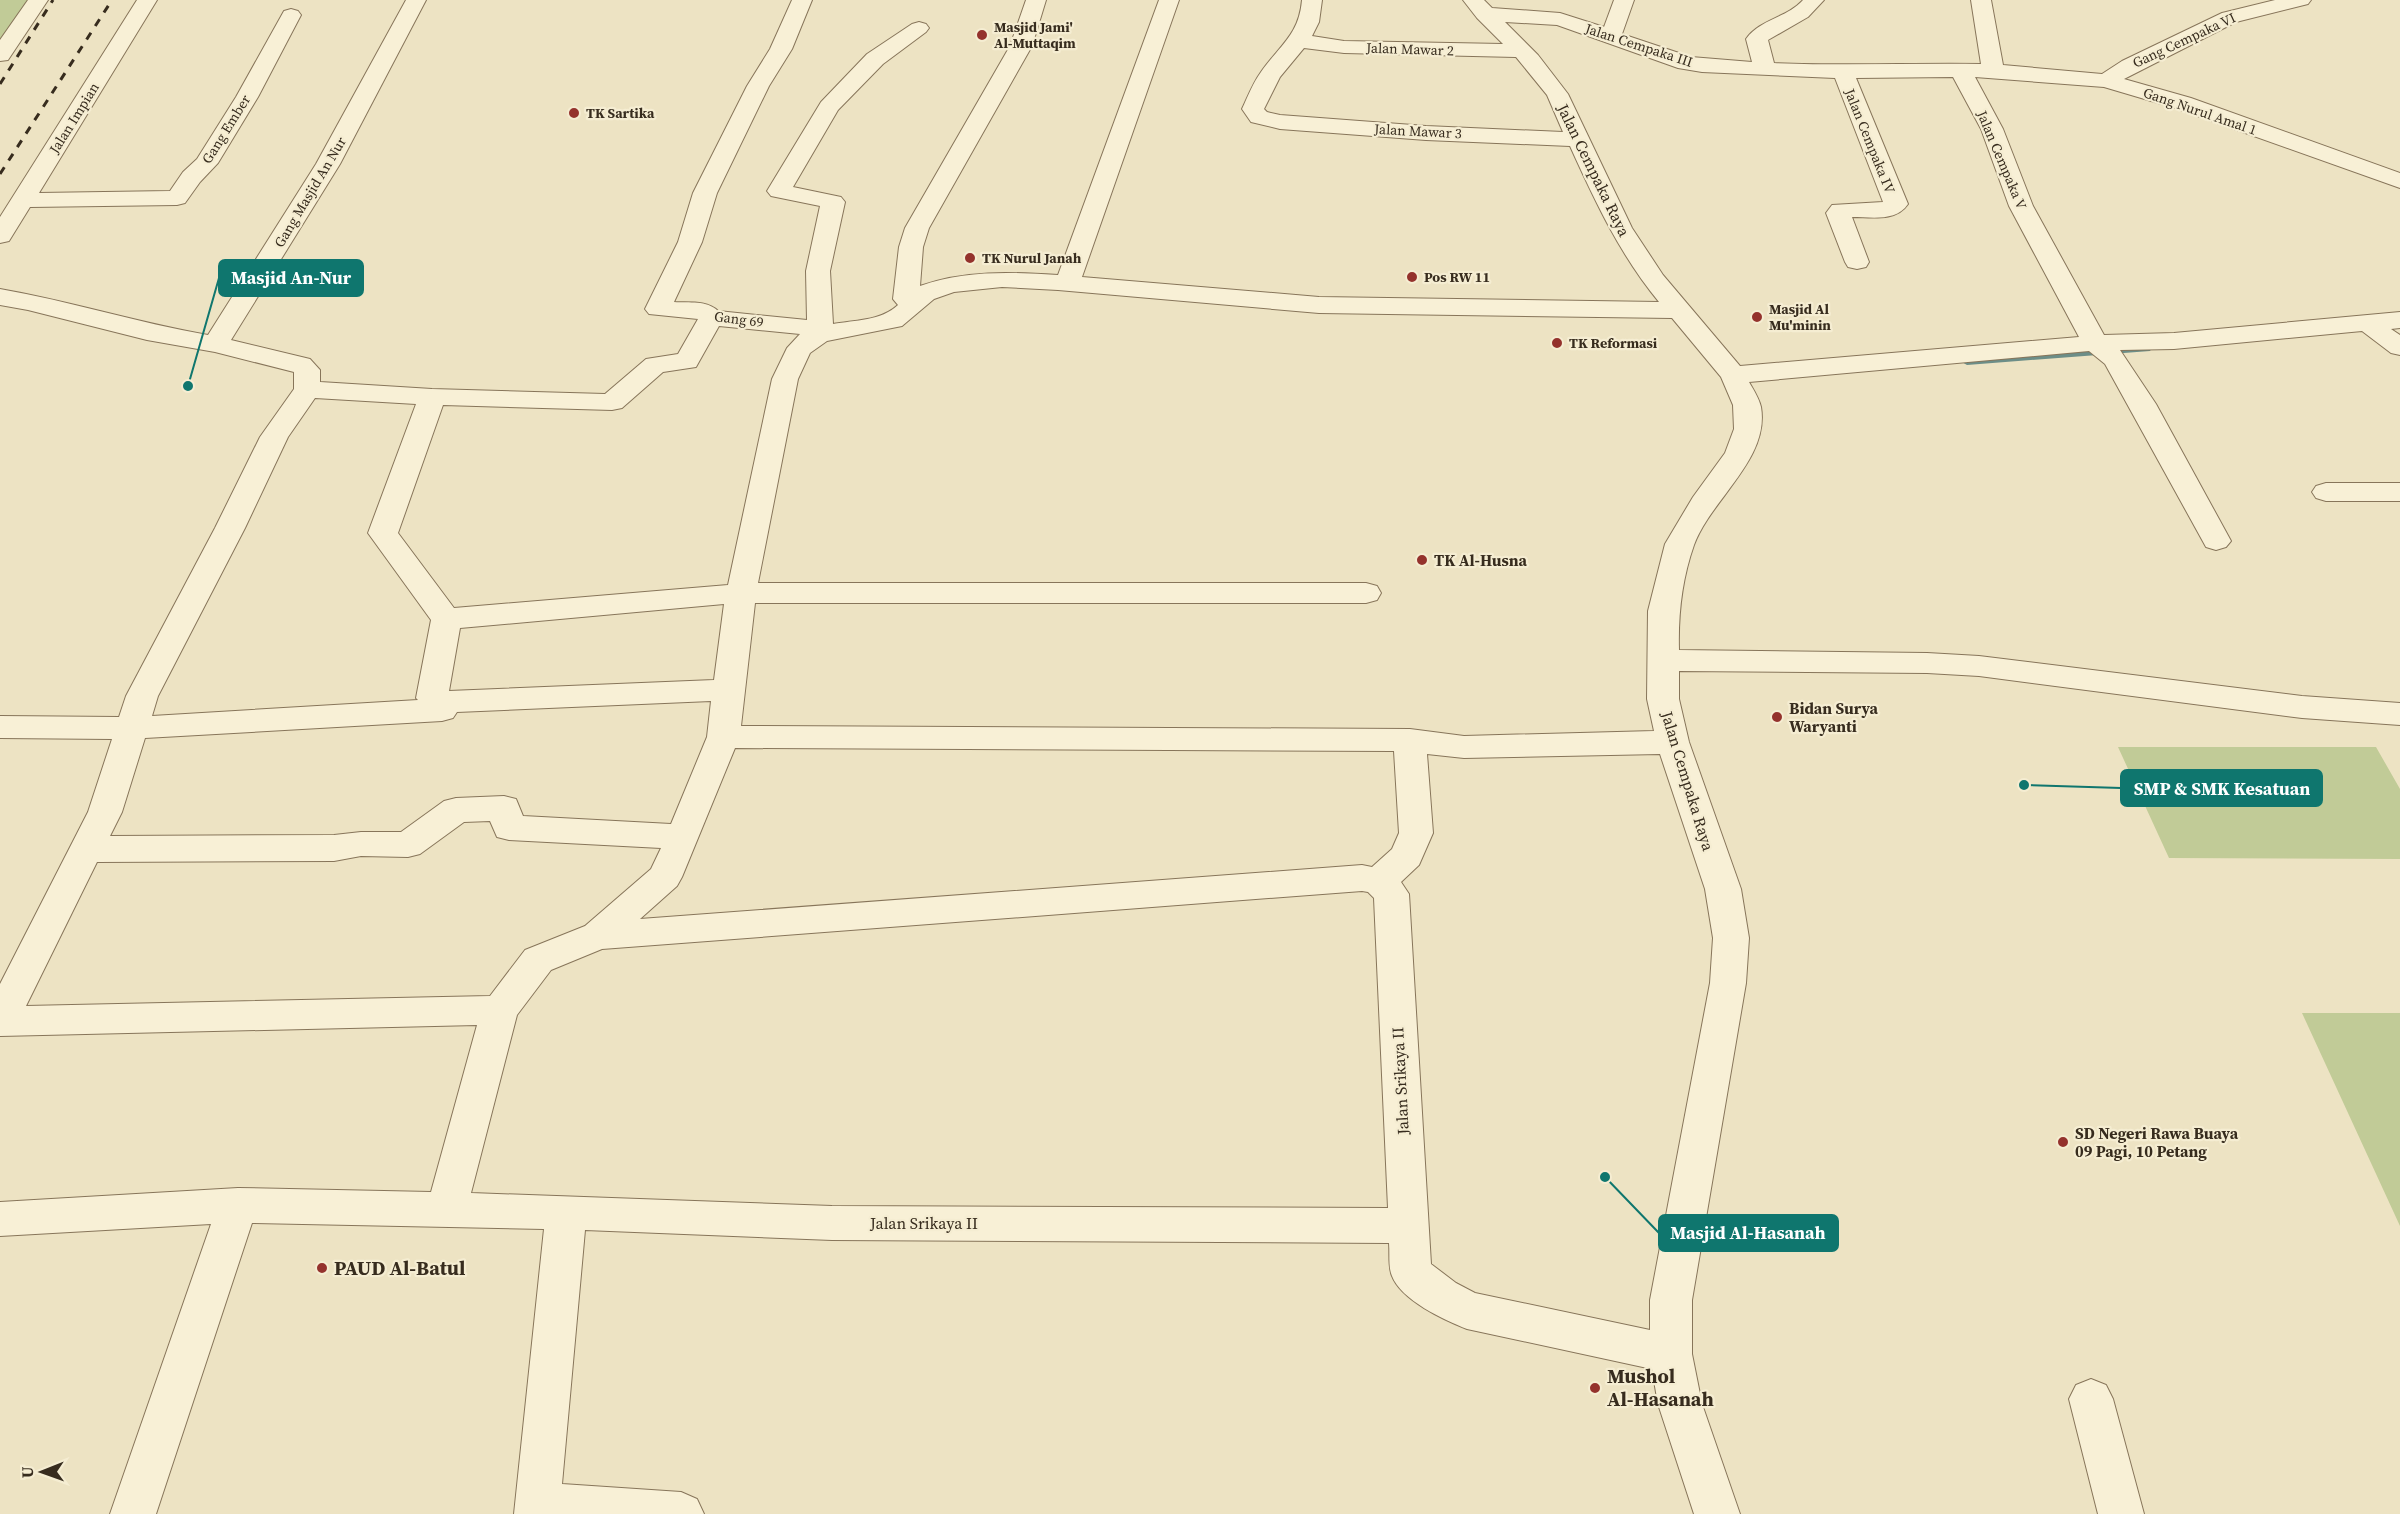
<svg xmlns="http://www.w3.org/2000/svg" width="2400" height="1514" viewBox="0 0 2400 1514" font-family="'Source Serif 4',serif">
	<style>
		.green { fill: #c1cb97 }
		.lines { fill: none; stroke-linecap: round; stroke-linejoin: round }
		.stream { fill: #6c8e88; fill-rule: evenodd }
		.minor-casing { stroke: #87755a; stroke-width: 2 }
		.minor { fill: #f8f0d6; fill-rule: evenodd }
		.rail { stroke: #372c1e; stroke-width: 3; stroke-dasharray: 8 8; stroke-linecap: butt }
		.poi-dot { fill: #94322c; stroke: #f5edd2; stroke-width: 2 }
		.labels { text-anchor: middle; stroke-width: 4.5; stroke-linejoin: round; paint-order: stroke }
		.far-poi-label { font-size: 14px; font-weight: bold; fill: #372c1e; stroke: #f5edd2; text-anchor: start }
		.far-street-label { font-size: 14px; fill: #372c1e; stroke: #f5edd2 }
		.street-label { font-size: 16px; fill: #372c1e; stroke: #f5edd2 }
		.poi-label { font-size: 16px; font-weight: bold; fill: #372c1e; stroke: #f5edd2; text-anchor: start }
		.near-poi-label { font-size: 20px; font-weight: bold; fill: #372c1e; stroke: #f5edd2; text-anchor: start }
		.leader { fill: none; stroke: #0f766e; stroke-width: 2 }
		.callout-dot { fill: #0f766e; stroke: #f5edd2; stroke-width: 2 }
		.callout { fill: #0f766e; stroke: #0f766e; stroke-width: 2 }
		.callout-label { font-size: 18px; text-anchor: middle; font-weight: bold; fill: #fff }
	</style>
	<rect width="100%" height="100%" fill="#ede3c3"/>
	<path class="green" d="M 0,0 L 31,0 L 0,44 Z
		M 2118,747 L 2376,747 L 2400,789 L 2400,859 L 2169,858 Z
		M 2302,1013 L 2400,1013 L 2400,1226 Z"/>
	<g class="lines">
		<path class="stream" d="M 2145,344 L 2150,345 L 2152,348 L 2150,351 L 1967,365 L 1960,361 L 1967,357 Z"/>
		<g class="minor-casing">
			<path id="minor" d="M 28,0 L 48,0 L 8,60 L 0,61 L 0,40 Z
				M 137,0 L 157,0 L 39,193 L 170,191 L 183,172 L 197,159 L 236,97 L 284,11 L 291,9 L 298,11 L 301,15 L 258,97 L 218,163 L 200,182 L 185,203 L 177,205 L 30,207 L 9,241 L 0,243 L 0,217 Z
				M 406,0 L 426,0 L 340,164 L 231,340 L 310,359 L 320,370 L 320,382 L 432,389 L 605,394 L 646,359 L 678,354 L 698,319 L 649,314 L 645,309 L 678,242 L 693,193 L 747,86 L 770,49 L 792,0 L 812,0 L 792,49 L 769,86 L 717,193 L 702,242 L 674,302 C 689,303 707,300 718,311 L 807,320 L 806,271 L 820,206 L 771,196 L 767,191 L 821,102 L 867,54 L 912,24 L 919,22 L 926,24 L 929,28 L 926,32 L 883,64 L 838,110 L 793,187 L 841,197 L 845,202 L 830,271 L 833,324 C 855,320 881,321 898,305 L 893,299 L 899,247 L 905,228 L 1010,46 L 1026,0 L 1046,0 L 1032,46 L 929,228 L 923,247 L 920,286 C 964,270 1011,272 1058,275 L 1159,0 L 1179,0 L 1082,277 L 1319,297 L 1659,302 C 1620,255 1595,201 1570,146 L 1426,140 L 1280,129 L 1251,122 L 1242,109 C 1248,96 1253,83 1261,72 C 1280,45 1299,35 1302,0 L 1322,0 L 1319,22 L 1312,36 L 1344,41 L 1503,44 L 1477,18 L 1463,0 L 1484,0 L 1492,8 L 1560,13 L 1604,27 L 1614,0 L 1634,0 L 1622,34 L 1691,57 L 1752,62 L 1746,39 C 1760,19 1787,18 1803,0 L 1824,0 L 1808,17 L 1768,40 L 1774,63 C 1843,66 1912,63 1981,64 L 1971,0 L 1991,0 L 2003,65 L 2102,74 L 2122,61 L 2222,13 L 2275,0 L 2311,0 L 2308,4 L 2236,22 L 2124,79 L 2191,98 L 2400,173 L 2400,188 L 2175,108 L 2104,87 L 1975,77 L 2003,129 L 2033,206 L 2104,335 L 2174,333 L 2400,312 L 2400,328 L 2391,329 L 2400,335 L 2400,355 L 2391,353 L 2362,331 L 2174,349 L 2120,350 L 2156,404 L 2231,541 L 2226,547 L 2216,550 L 2206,547 L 2105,364 L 2089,351 L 1749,382 C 1753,389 1759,398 1761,407 C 1770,459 1711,499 1694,545 C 1682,579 1678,614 1679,650 L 1927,653 L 1979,656 L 2302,696 L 2400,703 L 2400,725 L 2302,718 L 1979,676 L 1927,673 L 1679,671 L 1679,699 L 1689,742 L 1741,889 L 1749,938 L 1746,983 L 1692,1300 L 1692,1354 L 1702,1404 L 1740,1514 L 1694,1514 L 1658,1404 L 1652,1369 L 1467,1329 C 1444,1320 1401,1300 1392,1276 C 1388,1267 1390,1254 1389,1243 L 832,1240 L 585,1230 L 562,1484 L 681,1492 L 697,1499 L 704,1514 L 514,1514 L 544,1229 L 252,1223 L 156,1514 L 110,1514 L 211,1224 L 0,1236 L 0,1202 L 238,1188 L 431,1192 L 477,1025 L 0,1036 L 0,984 L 88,812 L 112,739 L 0,738 L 0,716 L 119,717 L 126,696 L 215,528 L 260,437 L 294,389 L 294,372 L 215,352 L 147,340 L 28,310 L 0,305 L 0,289 C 70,301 138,323 208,335 L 316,164 ZM 1505,22 L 1557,25 L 1678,68 L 1702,72 L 1835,78 L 1883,202 L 1832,205 L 1826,213 L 1845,262 L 1848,267 L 1857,269 L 1866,267 L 1869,262 L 1852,217 C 1872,217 1896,222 1908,204 L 1856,78 L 1953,77 L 1981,129 L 2009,206 L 2079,337 L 1740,366 L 1663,275 L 1632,228 L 1568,94 L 1538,55 ZM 1304,48 L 1344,53 L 1516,57 L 1547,95 L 1563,132 L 1426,126 L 1280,115 L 1267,112 L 1264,109 L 1280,77 ZM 1002,287 L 1058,290 L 1319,313 L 1672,318 L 1721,377 L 1733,405 L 1734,429 L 1725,453 L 1693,497 L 1665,544 L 1648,611 L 1647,699 L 1654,731 L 1464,736 L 1410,729 L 741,726 L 755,603 L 1366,603 L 1377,600 L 1381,593 L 1377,586 L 1366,583 L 758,583 L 798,379 L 810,353 L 827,341 L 902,326 L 934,299 L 954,292 ZM 719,326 L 800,334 L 787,348 L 772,379 L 728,585 L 454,608 L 398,533 L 443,405 L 612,410 L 622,408 L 663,372 L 696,367 ZM 315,398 L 416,404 L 368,533 L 431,620 L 416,698 L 418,700 L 152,716 L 158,696 L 245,528 L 288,437 ZM 724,604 L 714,680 L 449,691 L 460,628 ZM 711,701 L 707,737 L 671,824 L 523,816 L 516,799 L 504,796 L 456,798 L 444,801 L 401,832 L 361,832 L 334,835 L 110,836 L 122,812 L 145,738 L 442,721 L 453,718 L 457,712 ZM 735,748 L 1394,751 L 1399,833 L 1392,849 L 1372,867 L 1362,865 L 640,919 L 677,886 L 682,877 ZM 1427,754 L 1464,758 L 1660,754 L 1705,889 L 1713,938 L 1710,983 L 1650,1300 L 1650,1330 L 1475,1293 L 1456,1283 L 1431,1264 L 1409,894 L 1401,882 L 1419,865 L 1433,833 ZM 490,821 L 497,837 L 509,840 L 661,848 L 651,869 L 585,926 L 525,950 L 490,996 L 26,1006 L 97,862 L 334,861 L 361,856 L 408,857 L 420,854 L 464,822 ZM 1362,891 L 1368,892 L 1374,898 L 1388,1208 L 832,1206 L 471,1193 L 517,1015 L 551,970 L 602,949 Z
				M 2326,483 L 2400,483 L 2400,501 L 2326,501 L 2316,498 L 2312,492 L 2316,486 Z
				M 2091,1379 L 2106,1385 L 2113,1399 L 2144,1514 L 2098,1514 L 2069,1399 L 2076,1385 Z"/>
		</g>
		<use href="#minor" class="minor"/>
		<path class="rail" d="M 0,84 L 53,0
			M 0,174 L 112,0"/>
	</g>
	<g class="poi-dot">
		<circle cx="982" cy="35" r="6"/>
		<circle cx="574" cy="113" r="6"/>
		<circle cx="970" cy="258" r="6"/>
		<circle cx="1412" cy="277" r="6"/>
		<circle cx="1757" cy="317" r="6"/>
		<circle cx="1557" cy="343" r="6"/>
		<circle cx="1422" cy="560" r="6"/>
		<circle cx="1777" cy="717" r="6"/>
		<circle cx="2063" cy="1142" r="6"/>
		<circle cx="322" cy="1268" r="6"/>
		<circle cx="1595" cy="1388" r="6"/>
	</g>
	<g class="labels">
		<g class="far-poi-label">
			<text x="994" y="32">Masjid Jami'<tspan x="994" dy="16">Al-Muttaqim</tspan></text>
			<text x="586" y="118">TK Sartika</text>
			<text x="982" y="263">TK Nurul Janah</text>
			<text x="1424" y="282">Pos RW 11</text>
			<text x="1769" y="314">Masjid Al<tspan x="1769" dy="16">Mu'minin</tspan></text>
			<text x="1569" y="348">TK Reformasi</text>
		</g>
		<g class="far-street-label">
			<text transform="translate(2184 40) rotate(-25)" y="5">Gang Cempaka VI</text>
			<text transform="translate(1639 45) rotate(18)" y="5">Jalan Cempaka III</text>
			<text transform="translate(1410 49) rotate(2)" y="5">Jalan Mawar 2</text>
			<text transform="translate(2200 111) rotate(19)" y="5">Gang Nurul Amal 1</text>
			<text transform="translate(74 118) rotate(-58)" y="5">Jalan Impian</text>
			<text transform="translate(226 129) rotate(-58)" y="5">Gang Ember</text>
			<text transform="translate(1418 131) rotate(3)" y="5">Jalan Mawar 3</text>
			<text transform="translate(1870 141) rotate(68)" y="5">Jalan Cempaka IV</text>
			<text transform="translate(2002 160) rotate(67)" y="5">Jalan Cempaka V</text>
			<text transform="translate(310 192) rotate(-59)" y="5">Gang Masjid An Nur</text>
			<text transform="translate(739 319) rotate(7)" y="5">Gang 69</text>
		</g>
		<g class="street-label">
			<text transform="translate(1594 170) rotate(64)" y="6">Jalan Cempaka Raya</text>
			<text transform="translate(1688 781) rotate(73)" y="6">Jalan Cempaka Raya</text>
			<text transform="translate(1400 1081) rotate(-93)" y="6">Jalan Srikaya II</text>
			<text x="924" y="1229">Jalan Srikaya II</text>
		</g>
		<g class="poi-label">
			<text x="1434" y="566">TK Al-Husna</text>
			<text x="1789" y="714">Bidan Surya<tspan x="1789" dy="18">Waryanti</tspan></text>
			<text x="2075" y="1139">SD Negeri Rawa Buaya<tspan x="2075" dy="18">09 Pagi, 10 Petang</tspan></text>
		</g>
		<g class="near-poi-label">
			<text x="334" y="1275">PAUD Al-Batul</text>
			<text x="1607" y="1383">Mushol<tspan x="1607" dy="23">Al-Hasanah</tspan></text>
		</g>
	</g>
	<path class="leader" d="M188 386L219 278M2024 785L2121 788M1605 1177L1659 1233"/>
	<g class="callout-dot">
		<circle cx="188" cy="386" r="6"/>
		<circle cx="2024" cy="785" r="6"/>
		<circle cx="1605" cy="1177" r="6"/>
	</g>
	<g class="callout">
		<rect x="219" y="260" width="144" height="36" rx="6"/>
		<rect x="2121" y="770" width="201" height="36" rx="6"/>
		<rect x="1659" y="1215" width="179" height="36" rx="6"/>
	</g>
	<g class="callout-label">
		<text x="291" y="284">Masjid An-Nur</text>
		<text x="2222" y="795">SMP &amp; SMK Kesatuan</text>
		<text x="1748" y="1239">Masjid Al-Hasanah</text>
	</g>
	<g transform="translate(42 1472) rotate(269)" stroke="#f5edd2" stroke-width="4.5" paint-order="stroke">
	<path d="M0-4.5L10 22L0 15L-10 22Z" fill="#372c1e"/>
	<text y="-9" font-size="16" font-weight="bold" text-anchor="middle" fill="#372c1e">U</text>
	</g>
</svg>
